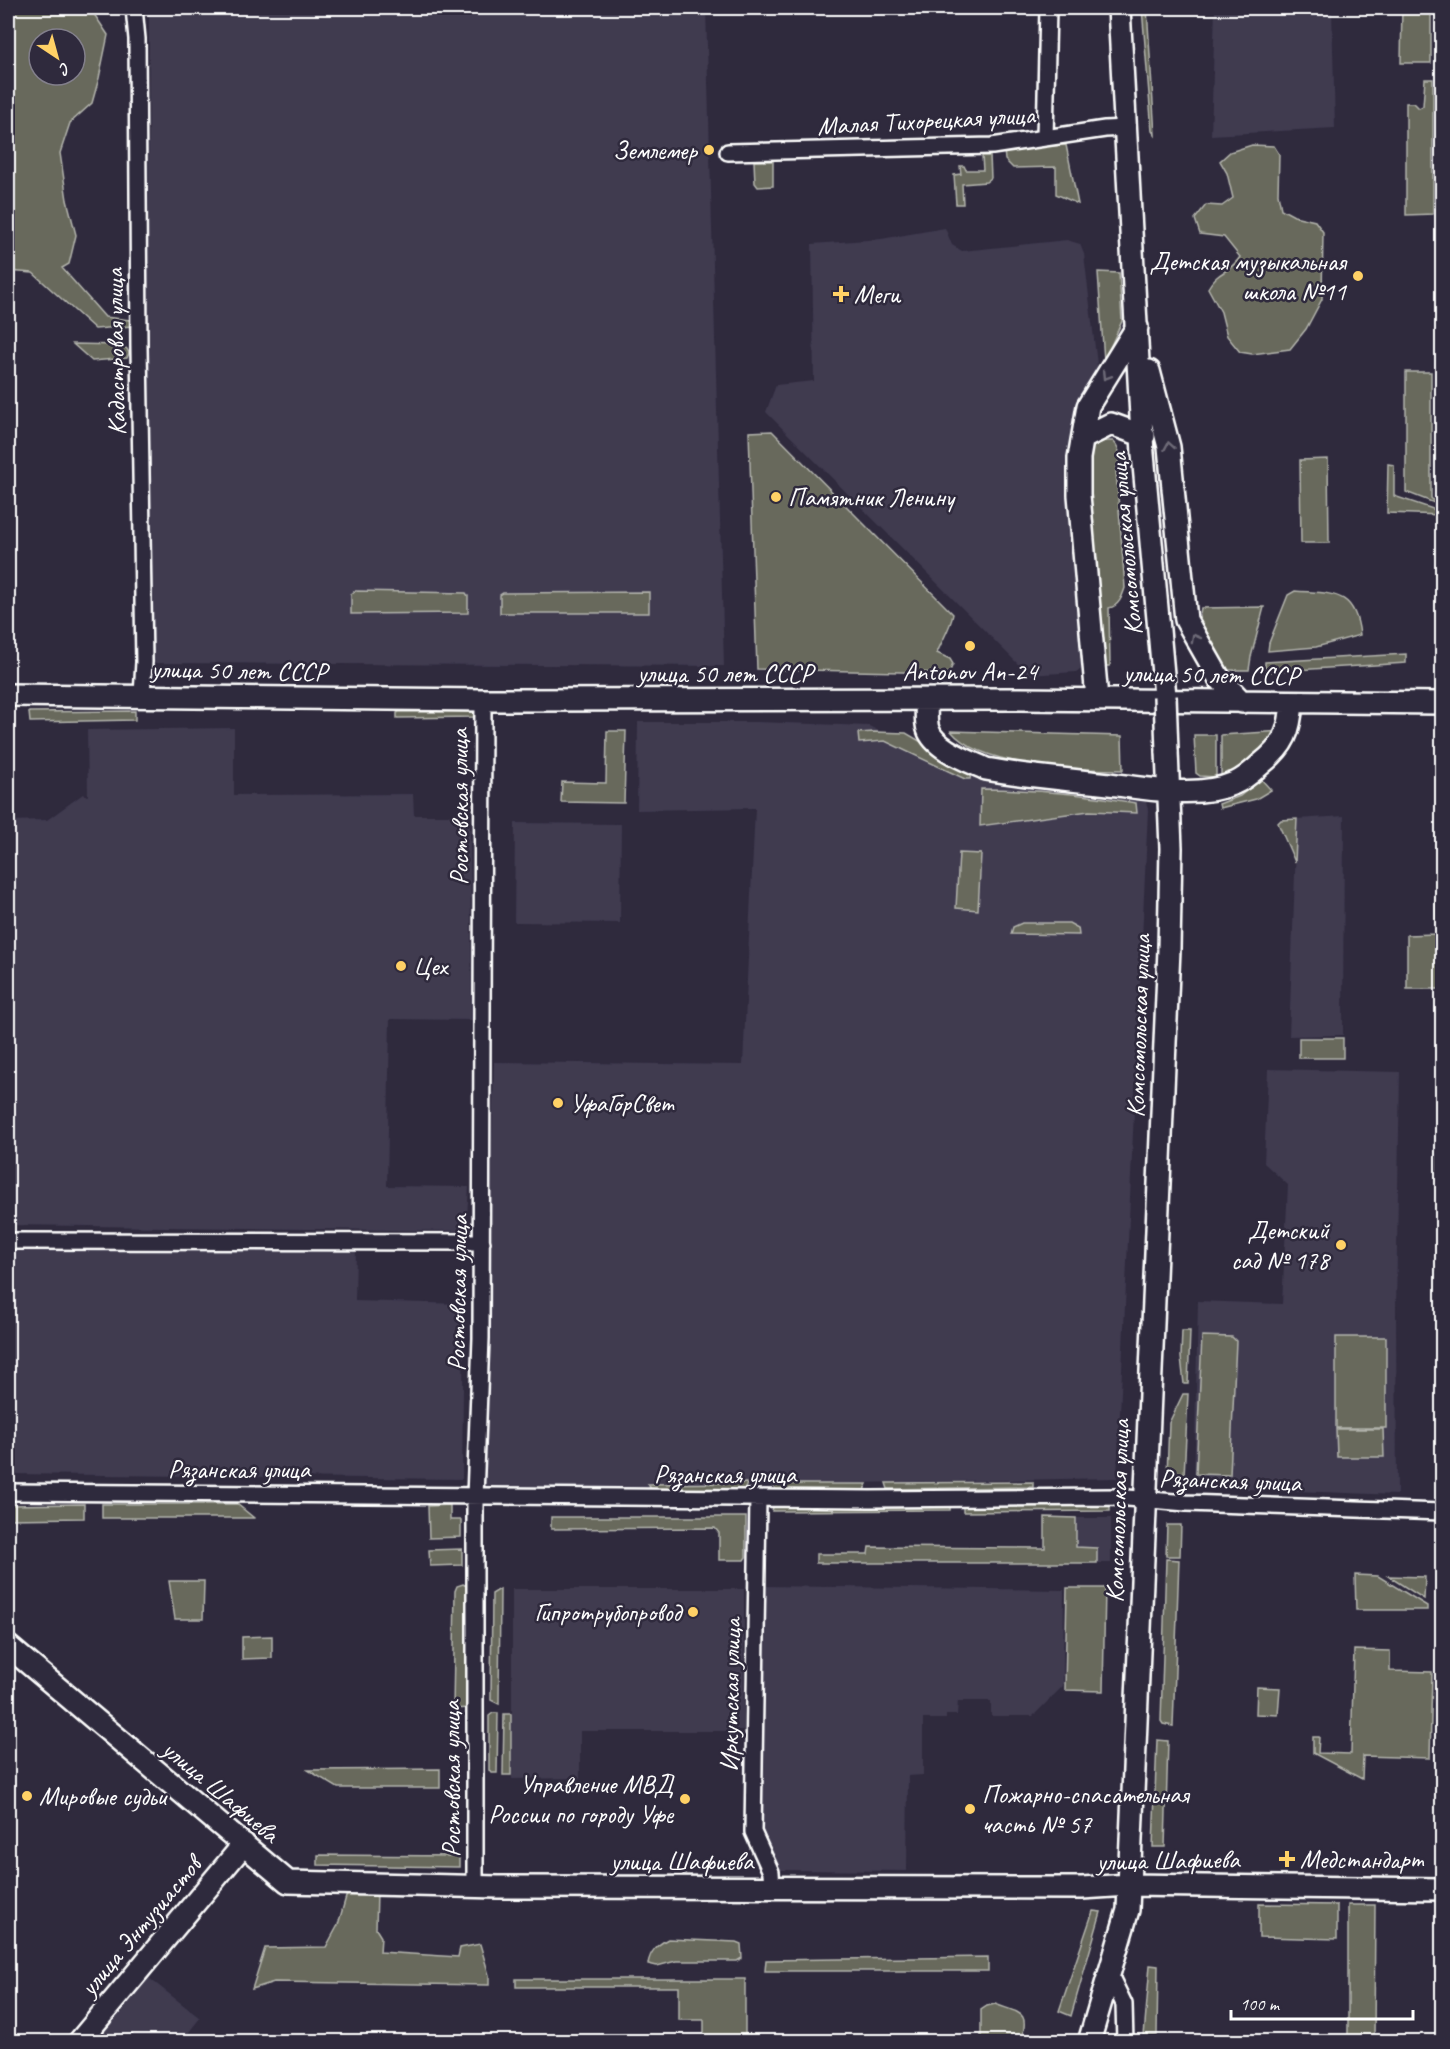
<svg xmlns="http://www.w3.org/2000/svg" width="1450" height="2049" viewBox="0 0 1450 2049" font-family="Caveat,sans-serif">
	<style>
		.built { fill: #3f3a50 }
		.green { fill: #67695b; stroke: #b3b4ad; stroke-width: 1.5; fill-rule: evenodd }
		.lines { fill: none; stroke-linecap: round; stroke-linejoin: round }
		.street-casing { stroke: #fff; stroke-width: 20 }
		.secondary-casing { stroke: #fff; stroke-width: 26 }
		.street { stroke: #2f2a3d; stroke-width: 15 }
		.secondary { stroke: #2f2a3d; stroke-width: 21 }
		.secondary-bridge-casing { stroke: #fff; stroke-width: 26; stroke-linecap: butt }
		.secondary-bridge { stroke: #2f2a3d; stroke-width: 21 }
		.oneway { stroke: #6d6a77 }
		.poi-dot { fill: #ffd166; stroke: #2f2a3d; stroke-width: 2 }
		.labels { text-anchor: middle; stroke-width: 5; stroke-linejoin: round; paint-order: stroke }
		.street-label { font-size: 26px; fill: #fff; stroke: #2f2a3d }
		.poi-label { font-size: 26px; fill: #fff; stroke: #2f2a3d; text-anchor: start }
	</style>
	<rect width="100%" height="100%" fill="#2f2a3d"/>
	<filter id="ink" filterUnits="userSpaceOnUse"><feTurbulence type="fractalNoise" baseFrequency=".0167" numOctaves="2"/><feDisplacementMap in="SourceGraphic" scale="12" xChannelSelector="R" yChannelSelector="G"/><feConvolveMatrix kernelMatrix="1 2 1 2 8 2 1 2 1" color-interpolation-filters="sRGB"/></filter>
	<g filter="url(#ink)">
		<path class="built" d="M 149,8 L 706,8 L 724,666 L 147,663 Z
			M 1215,8 L 1332,8 L 1335,128 L 1211,135 Z
			M 945,228 L 952,245 L 962,251 L 1067,240 L 1080,244 L 1084,254 L 1098,373 L 1078,418 L 1085,664 L 1082,669 L 1076,672 L 1029,675 L 766,412 L 776,385 L 814,381 L 812,244 L 881,239 Z
			M 638,722 L 757,722 L 869,726 L 970,777 L 1033,778 L 1145,798 L 1148,810 L 1117,1478 L 483,1490 L 494,1062 L 743,1065 L 755,808 L 637,810 Z
			M 234,728 L 234,795 L 413,794 L 414,815 L 470,815 L 472,1020 L 390,1019 L 387,1186 L 469,1187 L 466,1231 L 8,1225 L 8,821 L 47,820 L 83,794 L 88,796 L 87,730 Z
			M 1344,816 L 1343,1035 L 1289,1036 L 1297,819 Z
			M 515,823 L 621,824 L 620,923 L 514,922 Z
			M 1268,1069 L 1400,1072 L 1396,1309 L 1397,1495 L 1194,1487 L 1198,1301 L 1282,1304 L 1288,1185 L 1264,1163 Z
			M 8,1249 L 356,1251 L 355,1301 L 464,1304 L 462,1479 L 8,1474 Z
			M 1076,1518 L 1111,1518 L 1111,1563 L 1097,1563 L 1097,1548 L 1076,1548 Z
			M 762,1586 L 1064,1590 L 1063,1686 L 1033,1716 L 991,1716 L 991,1701 L 958,1701 L 957,1715 L 946,1715 L 946,1719 L 923,1719 L 923,1775 L 908,1776 L 907,1871 L 779,1870 L 759,1831 Z
			M 512,1589 L 744,1589 L 744,1731 L 580,1731 L 580,1778 L 512,1779 Z
			M 145,1975 L 200,2018 L 182,2041 L 91,2042 Z
			M 650,2036 L 650,2042 L 499,2041 Z
			M 768,2037 L 917,2037 L 917,2041 L 768,2042 Z"/>
		<path class="green" d="M 8,8 L 90,8 L 108,35 L 99,78 L 92,103 L 70,123 L 60,153 L 67,200 L 76,235 L 69,264 L 62,268 L 105,317 L 130,320 L 132,326 L 95,329 L 33,273 L 8,271 ZM 39,39 L 75,39 L 75,75 L 39,75 Z
			M 1142,8 L 1147,8 L 1155,135 L 1152,131 Z
			M 1402,8 L 1431,8 L 1431,63 L 1401,63 Z
			M 1425,79 L 1433,79 L 1433,214 L 1406,215 L 1406,103 L 1414,103 L 1419,108 L 1423,106 Z
			M 1066,145 L 1078,204 L 1056,194 L 1056,167 L 1013,168 L 1005,160 L 1004,149 Z
			M 1252,145 L 1274,146 L 1279,154 L 1278,194 L 1281,209 L 1294,216 L 1315,221 L 1323,232 L 1322,299 L 1306,329 L 1290,349 L 1252,354 L 1240,352 L 1227,336 L 1221,312 L 1208,288 C 1218,270 1229,274 1240,257 L 1224,237 L 1200,234 L 1195,219 L 1206,205 L 1222,206 L 1233,198 L 1227,173 L 1220,161 L 1230,152 Z
			M 982,156 L 990,156 L 991,178 L 986,182 L 962,184 L 963,204 L 956,204 L 954,175 L 961,174 L 960,166 L 964,166 L 966,170 L 983,170 Z
			M 754,161 L 773,161 L 773,186 L 758,187 L 755,183 Z
			M 1098,272 L 1119,273 L 1122,321 L 1104,361 Z
			M 73,344 L 121,345 L 127,349 L 129,353 L 127,358 L 92,361 Z
			M 1406,372 L 1431,372 L 1431,498 L 1433,500 L 1442,500 L 1442,506 L 1406,492 Z
			M 772,431 L 953,614 C 951,627 942,640 937,653 L 950,659 L 953,664 L 949,673 L 757,669 L 749,432 Z
			M 1099,441 L 1113,441 C 1122,450 1120,460 1116,470 L 1125,588 C 1122,597 1119,606 1109,608 L 1110,666 L 1099,666 L 1087,477 L 1091,447 Z
			M 1328,459 L 1329,543 L 1301,543 L 1300,460 Z
			M 1388,464 L 1394,465 L 1394,496 L 1442,512 L 1442,515 L 1387,513 Z
			M 355,591 L 466,593 L 468,596 L 468,613 L 351,614 L 351,594 Z
			M 1295,591 C 1332,594 1355,589 1360,635 L 1316,647 L 1268,651 L 1269,643 L 1288,595 Z
			M 649,592 L 649,613 L 500,613 L 500,595 L 503,593 Z
			M 1264,607 L 1251,657 L 1249,670 L 1227,670 L 1199,622 L 1201,608 Z
			M 1406,654 L 1406,663 L 1265,672 L 1265,662 Z
			M 135,711 L 135,720 L 30,722 L 29,712 Z
			M 474,711 L 476,717 L 397,718 L 397,713 L 399,712 Z
			M 607,731 L 626,731 L 624,803 L 561,802 L 562,782 L 606,783 Z
			M 951,731 L 1122,736 L 1123,770 C 1078,770 981,768 951,731 Z
			M 1281,731 L 1245,768 L 1221,777 L 1221,735 Z
			M 874,732 L 906,733 L 971,771 L 970,779 L 965,779 L 885,741 L 859,743 L 858,733 Z
			M 1194,735 L 1216,735 L 1216,777 L 1200,776 L 1196,773 Z
			M 1261,779 L 1271,790 L 1256,799 L 1220,808 L 1219,804 L 1240,796 Z
			M 981,789 C 1033,789 1084,794 1136,803 L 1137,813 L 1089,811 L 980,826 Z
			M 1297,819 L 1295,862 L 1278,823 L 1281,820 Z
			M 959,853 L 981,854 L 978,910 L 956,908 Z
			M 1436,866 L 1442,866 L 1442,989 L 1407,989 L 1407,935 L 1436,934 Z
			M 1022,923 L 1069,923 L 1078,928 L 1079,935 L 1011,934 L 1013,927 Z
			M 1299,1038 L 1343,1038 L 1343,1058 L 1299,1058 Z
			M 1439,1142 L 1442,1142 L 1442,1270 L 1438,1270 Z
			M 1182,1331 L 1190,1331 L 1188,1384 L 1184,1384 L 1181,1357 Z
			M 1202,1336 L 1232,1337 L 1236,1341 L 1230,1475 L 1196,1474 Z
			M 1336,1337 L 1386,1337 L 1386,1428 L 1336,1428 Z
			M 1183,1394 L 1188,1394 L 1184,1476 L 1167,1476 L 1169,1423 Z
			M 1336,1429 L 1383,1429 L 1384,1457 L 1337,1457 Z
			M 1033,1482 L 1033,1487 L 888,1489 L 886,1483 Z
			M 747,1483 L 745,1489 L 651,1489 L 648,1484 Z
			M 772,1484 L 867,1484 L 864,1490 L 776,1490 Z
			M 84,1504 L 84,1518 L 8,1519 L 8,1505 Z
			M 102,1504 L 237,1504 L 254,1518 L 102,1518 Z
			M 450,1505 L 450,1520 L 461,1520 L 461,1537 L 429,1538 L 428,1506 Z
			M 950,1505 L 950,1510 L 772,1511 L 773,1507 Z
			M 1110,1505 L 1110,1511 L 963,1512 L 963,1506 Z
			M 551,1517 L 746,1517 L 746,1557 L 744,1560 L 719,1560 L 719,1533 L 715,1528 L 551,1529 Z
			M 1045,1517 L 1076,1518 L 1076,1547 L 1097,1548 L 1097,1563 L 816,1563 L 816,1554 L 868,1554 L 869,1547 L 1045,1548 Z
			M 1167,1525 L 1181,1525 L 1180,1556 L 1166,1556 Z
			M 462,1549 L 462,1565 L 430,1566 L 429,1550 Z
			M 1166,1559 L 1179,1560 L 1173,1726 L 1163,1724 L 1161,1721 Z
			M 1355,1575 L 1378,1576 L 1427,1606 L 1427,1610 L 1356,1610 Z
			M 1388,1576 L 1425,1577 L 1424,1599 Z
			M 169,1581 L 204,1581 L 203,1619 L 175,1619 Z
			M 463,1584 L 468,1587 L 469,1708 L 453,1709 L 455,1591 L 457,1586 Z
			M 1067,1588 L 1105,1588 L 1103,1691 L 1065,1690 Z
			M 500,1589 L 499,1704 L 491,1700 L 492,1594 Z
			M 272,1636 L 272,1658 L 242,1659 L 242,1637 Z
			M 1354,1650 L 1390,1651 L 1390,1671 L 1432,1672 L 1430,1758 L 1363,1756 L 1362,1779 L 1313,1753 L 1313,1737 L 1319,1737 L 1318,1753 L 1351,1754 Z
			M 1257,1687 L 1280,1688 L 1278,1715 L 1256,1714 Z
			M 493,1713 L 498,1713 L 497,1773 L 491,1773 L 489,1770 L 489,1716 Z
			M 504,1714 L 511,1714 L 511,1775 L 503,1775 Z
			M 1157,1740 L 1168,1741 L 1165,1847 L 1153,1847 Z
			M 440,1769 L 440,1788 L 338,1788 L 308,1770 Z
			M 318,1855 L 459,1856 L 459,1867 L 318,1865 Z
			M 351,1892 L 377,1892 L 376,1929 L 381,1937 L 380,1952 L 458,1957 L 460,1948 L 480,1944 L 489,1975 L 489,1985 L 274,1982 L 252,1989 L 265,1948 L 326,1947 L 338,1925 L 346,1897 Z
			M 1259,1904 L 1337,1905 L 1337,1939 L 1259,1937 Z
			M 1348,1905 L 1375,1905 L 1374,2041 L 1348,2041 Z
			M 1093,1911 L 1101,1912 L 1071,2016 L 1059,2011 Z
			M 668,1939 L 736,1942 L 741,1944 L 742,1958 L 737,1961 L 676,1961 L 657,1966 L 648,1964 C 650,1951 657,1945 668,1939 Z
			M 988,1957 L 988,1971 L 765,1971 L 766,1960 Z
			M 1150,1965 L 1158,1966 L 1157,2035 L 1144,2036 Z
			M 516,1979 L 745,1979 L 745,2034 L 752,2034 L 752,2041 L 704,2041 L 704,2020 L 679,2020 L 679,1987 L 516,1987 Z
			M 995,2004 C 1021,2014 1030,2011 1021,2041 L 981,2041 L 981,2010 L 987,2006 Z"/>
		<g class="lines">
			<g class="street-casing">
				<path id="street" d="M 134,8 L 137,39 L 139,347 L 144,662 L 142,695
					M 1045,138 L 1048,8
					M 728,152 L 992,146 L 1105,129 L 1126,128
					M 8,1241 L 482,1242
					M 8,1492 L 870,1499 L 1116,1497 L 1186,1503 L 1442,1512
					M 758,1499 L 753,1832 L 771,1872 L 772,1889
					M 475,1887 L 475,1497 L 481,1338 L 483,700
					M 1109,1973 L 1124,2004 L 1125,2042"/>
			</g>
			<g class="secondary-casing">
				<path id="secondary" d="M 1119,8 L 1143,454 L 1165,696
					M 1149,371 L 1169,447 L 1186,620 L 1219,678 L 1242,702
					M 1083,438 L 1111,424 L 1144,436
					M 8,695 L 483,700 L 1019,699 L 1442,703
					M 1097,699 L 1079,495 L 1079,458 L 1088,406 L 1137,327
					M 926,700 C 927,709 925,721 928,729 C 934,749 969,761 986,769 C 1024,776 1062,779 1100,783 C 1141,787 1196,800 1235,783 C 1245,779 1253,771 1261,764 C 1285,745 1290,731 1292,702
					M 8,1646 L 288,1882 L 498,1887 L 1082,1888 L 1129,1885 L 1442,1889
					M 79,2042 L 244,1844
					M 1089,2042 L 1128,1910 L 1169,949 L 1171,848 L 1167,751"/>
			</g>
			<use href="#street" class="street"/>
			<use href="#secondary" class="secondary"/>
			<g class="secondary-bridge-casing">
				<path id="secondary-bridge" d="M 1165,696 L 1167,751"/>
			</g>
			<use href="#secondary-bridge" class="secondary-bridge"/>
		</g>
		<defs><path id="oneway-chevron" d="M-2-3.5L2.5 0L-2 3.5" fill="none" stroke-width="1.6" stroke-linecap="round" stroke-linejoin="round" transform="scale(1.5)"/></defs>
		<g class="oneway">
			<use href="#oneway-chevron" transform="translate(1106 376) rotate(122)"/>
			<use href="#oneway-chevron" transform="translate(1169 446) rotate(-100)"/>
			<use href="#oneway-chevron" transform="translate(1195 638) rotate(-119)"/>
		</g>
	</g>
	<g class="poi-dot">
		<circle cx="709" cy="150" r="6"/>
		<circle cx="1358" cy="276" r="6"/>
		<path d="M838 285h6v6h6v6h-6v6h-6v-6h-6v-6h6z"/>
		<circle cx="776" cy="497" r="6"/>
		<circle cx="970" cy="646" r="6"/>
		<circle cx="401" cy="966" r="6"/>
		<circle cx="558" cy="1103" r="6"/>
		<circle cx="1341" cy="1245" r="6"/>
		<circle cx="693" cy="1612" r="6"/>
		<circle cx="27" cy="1796" r="6"/>
		<circle cx="685" cy="1799" r="6"/>
		<circle cx="970" cy="1809" r="6"/>
		<path d="M1284 1850h6v6h6v6h-6v6h-6v-6h-6v-6h6z"/>
	</g>
	<g class="labels">
		<g class="street-label">
			<text transform="translate(926 120) rotate(-3)" y="9">Малая Тихорецкая улица</text>
			<text transform="translate(115 352) rotate(-91)" y="9">Кадастровая улица</text>
			<text transform="translate(1125 544) rotate(-95)" y="9">Комсомольская улица</text>
			<text transform="translate(239 670) rotate(1)" y="9">улица 50 лет СССР</text>
			<text x="725" y="682">улица 50 лет СССР</text>
			<text transform="translate(1211 674) rotate(1)" y="9">улица 50 лет СССР</text>
			<text transform="translate(459 807) rotate(-90)" y="9">Ростовская улица</text>
			<text transform="translate(1138 1026) rotate(-88)" y="9">Комсомольская улица</text>
			<text transform="translate(457 1293) rotate(-89)" y="9">Ростовская улица</text>
			<text x="239" y="1478">Рязанская улица</text>
			<text x="725" y="1483">Рязанская улица</text>
			<text transform="translate(1230 1480) rotate(2)" y="9">Рязанская улица</text>
			<text transform="translate(1117 1511) rotate(-88)" y="9">Комсомольская улица</text>
			<text transform="translate(730 1695) rotate(-89)" y="9">Иркутская улица</text>
			<text transform="translate(451 1779) rotate(-90)" y="9">Ростовская улица</text>
			<text transform="translate(221 1791) rotate(40)" y="9">улица Шафиева</text>
			<text transform="translate(1168 1860) rotate(-1)" y="9">улица Шафиева</text>
			<text x="682" y="1870">улица Шафиева</text>
			<text transform="translate(140 1926) rotate(-50)" y="9">улица Энтузиастов</text>
		</g>
		<g class="poi-label">
			<text x="697" y="159" text-anchor="end">Землемер</text>
			<text x="1346" y="270" text-anchor="end">Детская музыкальная<tspan x="1346" dy="30">школа №11</tspan></text>
			<text x="854" y="303">Меги</text>
			<text x="788" y="506">Памятник Ленину</text>
			<text x="970" y="680" text-anchor="middle">Antonov An-24</text>
			<text x="413" y="975">Цех</text>
			<text x="570" y="1112">УфаГорСвет</text>
			<text x="1329" y="1239" text-anchor="end">Детский<tspan x="1329" dy="30">сад № 178</tspan></text>
			<text x="681" y="1621" text-anchor="end">Гипротрубопровод</text>
			<text x="673" y="1793" text-anchor="end">Управление МВД<tspan x="673" dy="30">России по городу Уфе</tspan></text>
			<text x="982" y="1803">Пожарно-спасательная<tspan x="982" dy="30">часть № 57</tspan></text>
			<text x="39" y="1805">Мировые судьи</text>
			<text x="1300" y="1868">Медстандарт</text>
		</g>
	</g>
	<rect width="1450" height="2049" fill="none" stroke="#2f2a3d" stroke-width="30"/>
	<rect x="15" y="15" width="1420" height="2019" fill="none" stroke="#fff" stroke-width="2" filter="url(#ink)"/>
	<g transform="translate(57 57) rotate(144)"><circle r="28" fill="#2f2a3d" stroke="#827f8b" stroke-width="1.5"/>
	<path d="M0-4.5L10 22L0 15L-10 22Z" fill="#ffd166"/>
	<text y="-9" font-size="16" font-weight="bold" text-anchor="middle" fill="#ffffff">С</text>
	</g>
	<path d="M1231 2010v9h182v-9" fill="none" stroke="#ffffff" stroke-width="3"/>
	<text x="1240" y="2010" font-size="18" fill="#ffffff" stroke="#2f2a3d" stroke-width="4.5" paint-order="stroke">100 m</text>
</svg>
